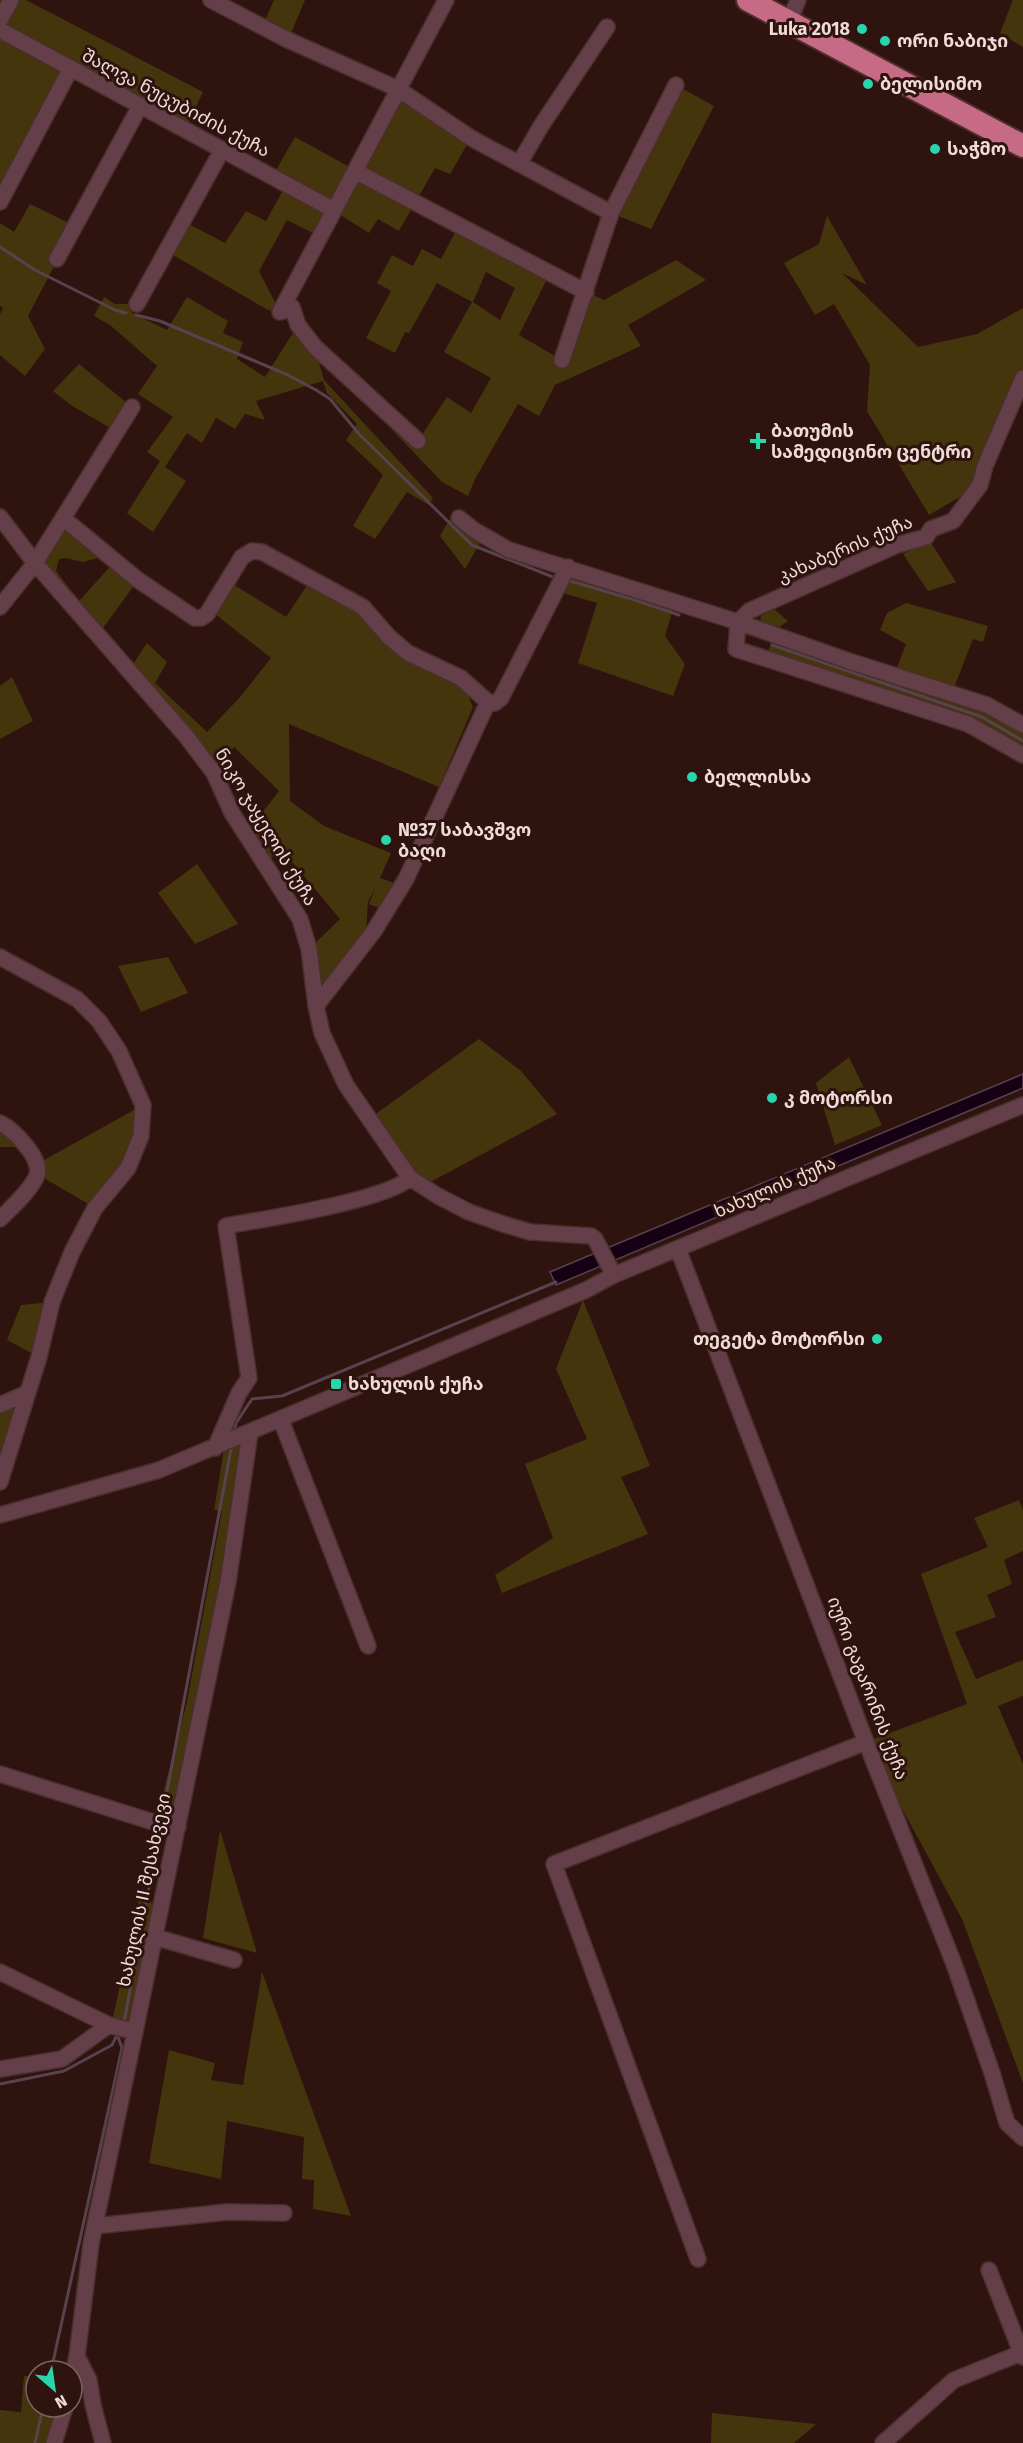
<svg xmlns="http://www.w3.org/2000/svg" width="1023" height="2443" viewBox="0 0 1023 2443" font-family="'Fira Sans','Noto Sans Georgian',sans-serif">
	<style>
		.green { fill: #45350d; fill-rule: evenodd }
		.water { fill: #160013; stroke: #57424e; stroke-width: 1.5 }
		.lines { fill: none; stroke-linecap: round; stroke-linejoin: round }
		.stream { stroke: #57424e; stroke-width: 3 }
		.minor-casing { stroke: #4a2f2b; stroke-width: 18 }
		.highway-casing { stroke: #4a2f2b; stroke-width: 26 }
		.minor { stroke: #643f49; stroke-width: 15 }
		.highway { stroke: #c76a86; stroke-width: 22 }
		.poi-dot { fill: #28d5ad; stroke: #2f130f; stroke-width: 2 }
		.labels { text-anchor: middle; stroke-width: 6; stroke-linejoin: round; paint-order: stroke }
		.poi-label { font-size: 18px; font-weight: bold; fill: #efdbd7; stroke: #2f130f; text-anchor: start }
		.street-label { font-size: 18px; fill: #efdbd7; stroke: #2f130f }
	</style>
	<rect width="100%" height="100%" fill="#2f130f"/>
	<path class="green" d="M 0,0 L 26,0 L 203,92 L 185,130 L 71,69 L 0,202 Z
		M 274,0 L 305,0 L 288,40 L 262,27 Z
		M 1013,0 L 1023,0 L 1023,47 L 1000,33 Z
		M 676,85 L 714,106 L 651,229 L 611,213 Z
		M 398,89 L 471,138 L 450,174 L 435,168 L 399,231 L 378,219 L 369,233 L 334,211 L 321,237 L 287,220 L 259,271 L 280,312 L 268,310 L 166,251 L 183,221 L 225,243 L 246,211 L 266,221 L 286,185 L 272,177 L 295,137 L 355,170 Z
		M 30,204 L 75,226 L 28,316 L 45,349 L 25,376 L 0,355 L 0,314 L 3,308 L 0,306 L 0,223 L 14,232 Z
		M 827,216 L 867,285 L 842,273 L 918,347 L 977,334 L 1023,308 L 1023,378 L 980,485 L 929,515 L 867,411 L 870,365 L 834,304 L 815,315 L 784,263 L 819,244 Z
		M 459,225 L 550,273 L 519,335 L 562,360 L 586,292 L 604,300 L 676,260 L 706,280 L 628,325 L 641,346 L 555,385 L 539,416 L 518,404 L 475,479 L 468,496 L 442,482 L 315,349 L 324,380 L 433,498 L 429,505 L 407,492 L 375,539 L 353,526 L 383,475 L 346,440 L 357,424 L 327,393 L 323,381 L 256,401 L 265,420 L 245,414 L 235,429 L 216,418 L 202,443 L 187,433 L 165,467 L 186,481 L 153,532 L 127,513 L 160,461 L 147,452 L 173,417 L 138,394 L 157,366 L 110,325 L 94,316 L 104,297 L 115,304 L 137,304 L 132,313 L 167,330 L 187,297 L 228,321 L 223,333 L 243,342 L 237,359 L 265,377 L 298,325 L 418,441 L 447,397 L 471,413 L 491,378 L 444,352 L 472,302 L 437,283 L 409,333 L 405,332 L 395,353 L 366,338 L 391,291 L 377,283 L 392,255 L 413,266 L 422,249 L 441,259 ZM 486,272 L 515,288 L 500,320 L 473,302 Z
		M 79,364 L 132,407 L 116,431 L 72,406 L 53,391 Z
		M 63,518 L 109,555 L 83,562 L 66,558 L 59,559 L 56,571 L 79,601 L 115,561 L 138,580 L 98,635 L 35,563 Z
		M 459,518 L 484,536 L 465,569 L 440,536 L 449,520 Z
		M 930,541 L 956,582 L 928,591 L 903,554 Z
		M 568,567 L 675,602 L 665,636 L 685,664 L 673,696 L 578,663 L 597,603 L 556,591 Z
		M 311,579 L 363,607 L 389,637 L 461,678 L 473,707 L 439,787 L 289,724 L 290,801 L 324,826 L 391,853 L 380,878 L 394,883 L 384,910 L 369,904 L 375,888 L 368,902 L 366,933 L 316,1006 L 309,949 L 340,919 L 283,851 L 264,862 L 245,835 L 279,791 L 234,747 L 214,773 L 129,670 L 147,643 L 167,662 L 155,683 L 207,732 L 241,696 L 271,658 L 210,610 L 228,581 L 286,617 Z
		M 906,603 L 988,626 L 983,642 L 973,639 L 952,693 L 894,675 L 906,644 L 880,630 L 887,613 Z
		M 774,609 L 788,621 L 772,632 L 760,622 L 761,616 Z
		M 772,640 L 988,709 L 1023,731 L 1023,749 L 768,652 Z
		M 12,677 L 33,721 L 0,739 L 0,686 Z
		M 197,864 L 238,924 L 195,944 L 158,893 Z
		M 168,957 L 188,993 L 141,1012 L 118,966 Z
		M 479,1039 L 521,1071 L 557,1114 L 423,1186 L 369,1119 Z
		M 849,1057 L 882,1125 L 835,1145 L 816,1083 Z
		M 143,1105 L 141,1136 L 95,1208 L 37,1174 L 37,1164 Z
		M 0,1123 L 27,1147 L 0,1147 Z
		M 583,1300 L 650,1466 L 621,1477 L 648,1534 L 502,1593 L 495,1575 L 553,1538 L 525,1464 L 587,1439 L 556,1369 Z
		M 52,1302 L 39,1357 L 7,1340 L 21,1305 Z
		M 19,1400 L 0,1469 L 0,1409 Z
		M 244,1444 L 227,1584 L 175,1817 L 158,1812 L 187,1702 L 222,1511 L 214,1510 L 224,1449 Z
		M 1019,1500 L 1023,1510 L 1023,1551 L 1004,1560 L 1012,1584 L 987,1595 L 996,1617 L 955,1632 L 976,1679 L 1023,1660 L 1023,1696 L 998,1706 L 1023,1764 L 1023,2083 L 962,1919 L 866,1742 L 967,1704 L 921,1574 L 988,1547 L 974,1518 Z
		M 220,1830 L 257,1953 L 203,1938 Z
		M 139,1899 L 161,1905 L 135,2032 L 111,2026 Z
		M 262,1972 L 351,2216 L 313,2209 L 314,2180 L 302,2179 L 304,2137 L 227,2121 L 221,2179 L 149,2163 L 169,2050 L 215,2063 L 211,2080 L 243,2085 Z
		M 24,2376 L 36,2377 L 36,2407 L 58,2407 L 50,2443 L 0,2443 L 0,2410 L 21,2412 Z
		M 712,2413 L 816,2424 L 794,2443 L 711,2443 Z"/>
	<path class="water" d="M 1023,1074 L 1023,1088 L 556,1285 L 550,1272 Z"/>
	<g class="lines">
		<path class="stream" d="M 0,247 L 35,270 L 115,310 L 126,313
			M 136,315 L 160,321 L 288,375 L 316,390 L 330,399 L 359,434 L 472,545 L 553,577
			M 570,581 L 635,600 L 679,615
			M 772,645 L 982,717 L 1023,741
			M 234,1432 L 236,1423 L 252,1399 L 282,1396 L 556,1282
			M 162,1818 L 232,1444
			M 122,2024 L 125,2017 L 160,1828
			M 0,2084 L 64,2071 L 112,2045 L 118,2033
			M 51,2371 L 122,2048 L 117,2034
			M 35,2443 L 43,2407"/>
		<g class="minor-casing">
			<path id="minor" d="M 211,0 L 288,40 L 398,89 L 471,138 L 611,213
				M 0,20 L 11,0
				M 789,22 L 798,0
				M 0,30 L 334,210
				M 519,164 L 541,126 L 607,27
				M 355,171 L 586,292
				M 0,202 L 71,68
				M 57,259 L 140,106
				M 137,304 L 222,150
				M 280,312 L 446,0
				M 280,312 L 292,307 L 298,325 L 315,347 L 418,441
				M 562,360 L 611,213 L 676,85
				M 1023,378 L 985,466 L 980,485 L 953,521 L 931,529 L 926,537 L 897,545 L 749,611 L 738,622 L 736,649 L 968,724 L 1023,755
				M 0,517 L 35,563 L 186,736 L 214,773 L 232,813 L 300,919 L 309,949 L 316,1006 L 322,1033 L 346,1085 L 410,1178 L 438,1196 L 469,1212 L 503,1224 L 530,1232 L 591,1236 L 595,1239 L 614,1275
				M 63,518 L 138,580 L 195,618 L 201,618 L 207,614 L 242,557 L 252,551 L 262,552 L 363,607 L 389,637 L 408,653 L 461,678 L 488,702 L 495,703 L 501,698 L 568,567
				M 459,518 L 474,530 L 509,550 L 738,622 L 849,661 L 987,705 L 1023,725
				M 0,607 L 35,563 L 132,407
				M 0,957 L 77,999 L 99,1021 L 119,1051 L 143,1105 L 141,1136 L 128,1168 L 95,1208 L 72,1252 L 52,1302 L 39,1357 L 0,1482
				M 316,1006 L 374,931 L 406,879 L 488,702
				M 0,1123 C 13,1129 42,1158 37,1175 C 32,1189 11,1208 0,1219
				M 678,1249 L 866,1742 L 954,1964 L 992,2073 L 1007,2123 L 1023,2138
				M 0,1405 L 27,1393
				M 281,1420 L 368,1646
				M 215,1448 L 239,1393 L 249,1378 L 226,1226 C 264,1219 384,1201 410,1178
				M 0,1515 L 159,1470 L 586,1290 L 614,1275 L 1023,1105
				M 0,1774 L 153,1822 L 178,1827
				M 155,1937 L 234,1960
				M 0,1972 L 109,2025 L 135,2032
				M 0,2069 L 62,2059 L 109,2025
				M 95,2226 L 227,2212 L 284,2213
				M 698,2259 L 554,1864 L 866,1742
				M 989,2270 L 1023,2357
				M 77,2356 L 89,2380 L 93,2405 L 103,2443
				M 72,2377 L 77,2356 L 91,2244 L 228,1582 L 250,1433
				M 54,2443 L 65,2407
				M 883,2443 L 954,2380 L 1021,2353"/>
		</g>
		<g class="highway-casing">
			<path id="highway" d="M 748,0 L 1023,146"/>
		</g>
		<use href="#minor" class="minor"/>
		<use href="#highway" class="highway"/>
	</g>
	<g class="poi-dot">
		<circle cx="862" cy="29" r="6"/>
		<circle cx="885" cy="41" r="6"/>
		<circle cx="868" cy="84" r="6"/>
		<circle cx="935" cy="149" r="6"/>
		<path d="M755 432h6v6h6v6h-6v6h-6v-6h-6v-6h6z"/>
		<circle cx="692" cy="777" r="6"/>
		<circle cx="386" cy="840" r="6"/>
		<circle cx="772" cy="1098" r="6"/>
		<circle cx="877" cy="1339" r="6"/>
		<rect x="330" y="1378" width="12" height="12" rx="3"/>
	</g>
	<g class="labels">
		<g class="poi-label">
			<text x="850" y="35" text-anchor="end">Luka 2018</text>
			<text x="897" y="47">ორი ნაბიჯი</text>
			<text x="880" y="90">ბელისიმო</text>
			<text x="947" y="155">საჭმო</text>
			<text x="771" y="437">ბათუმის<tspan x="771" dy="21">სამედიცინო ცენტრი</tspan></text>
			<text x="704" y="783">ბელლისსა</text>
			<text x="398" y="836">№37 საბავშვო<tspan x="398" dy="21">ბაღი</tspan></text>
			<text x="784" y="1104">კ მოტორსი</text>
			<text x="865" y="1345" text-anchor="end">თეგეტა მოტორსი</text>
			<text x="348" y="1390">ხახულის ქუჩა</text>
		</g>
		<g class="street-label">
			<text transform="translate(176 103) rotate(28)" y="6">შალვა ნუცუბიძის ქუჩა</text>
			<text transform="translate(845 549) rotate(-23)" y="6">კახაბერის ქუჩა</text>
			<text transform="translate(266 827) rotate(59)" y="6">ნიკო ჯაყელის ქუჩა</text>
			<text transform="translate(775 1187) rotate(-23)" y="6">ხახულის ქუჩა</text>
			<text transform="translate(868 1688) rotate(69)" y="6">იური გაგარინის ქუჩა</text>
			<text transform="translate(144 1890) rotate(-78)" y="6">ხახულის II შესახვევი</text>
		</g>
	</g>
	<g transform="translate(54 2389) rotate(151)"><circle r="28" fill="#2f130f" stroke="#7c635f" stroke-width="1.5"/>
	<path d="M0-4.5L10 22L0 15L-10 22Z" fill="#28d5ad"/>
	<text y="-9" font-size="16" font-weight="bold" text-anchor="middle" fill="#efdbd7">N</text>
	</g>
</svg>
